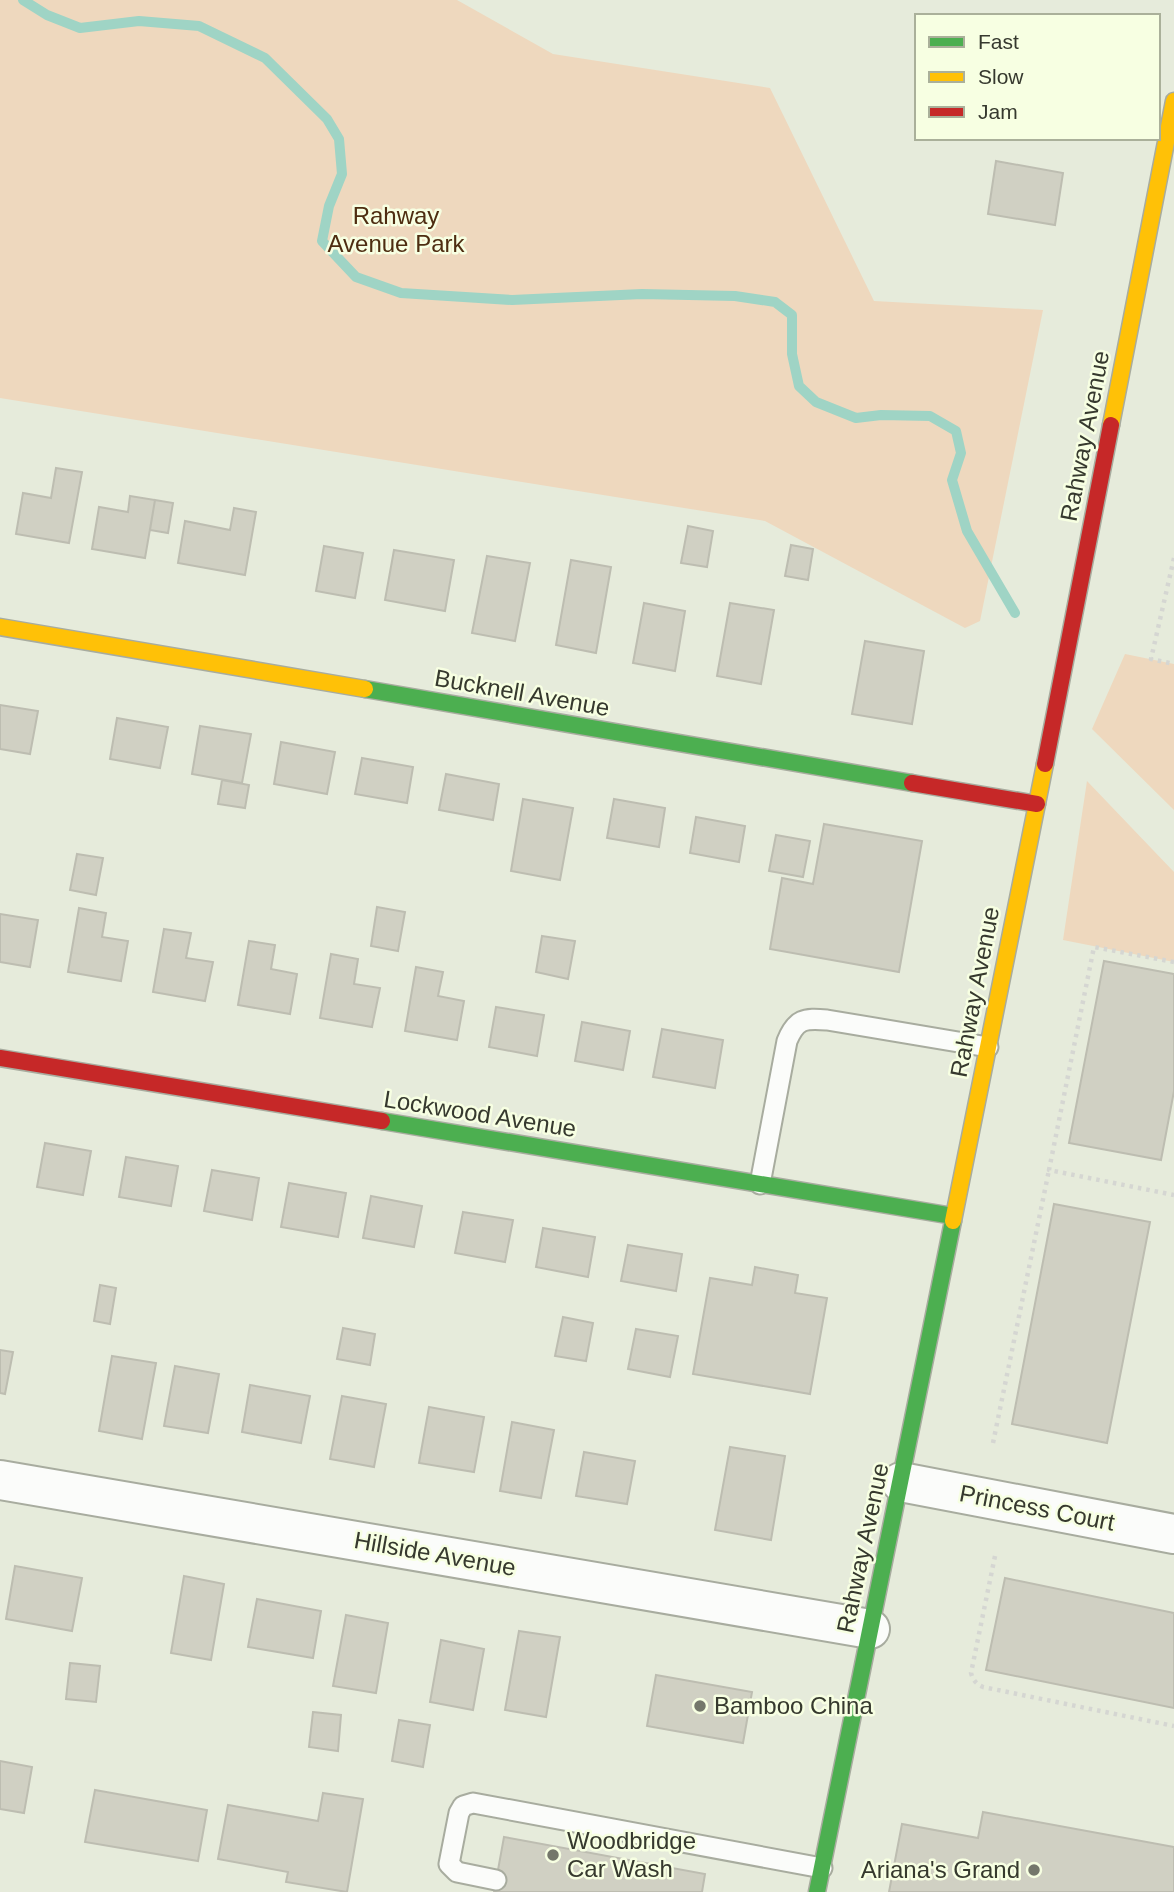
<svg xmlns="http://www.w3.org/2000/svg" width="1174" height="1892" viewBox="0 0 1174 1892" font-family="Helvetica,sans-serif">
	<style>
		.green { fill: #eed8be }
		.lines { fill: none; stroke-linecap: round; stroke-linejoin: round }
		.stream { stroke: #9fd4c5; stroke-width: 10 }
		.building { fill: #d0d0c3; stroke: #bdbdb1; stroke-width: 2 }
		.lane-casing { stroke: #a8ac9f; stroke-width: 23 }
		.street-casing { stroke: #a8ac9f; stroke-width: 42 }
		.fast-casing { stroke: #a8ac9f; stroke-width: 19 }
		.slow-casing { stroke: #a8ac9f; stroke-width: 19 }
		.jam-casing { stroke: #a8ac9f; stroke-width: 19 }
		.path { stroke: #d5d6d2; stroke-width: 4.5; stroke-dasharray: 3.5 5; stroke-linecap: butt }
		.lane { stroke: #fbfcfa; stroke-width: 19 }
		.street { stroke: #fbfcfa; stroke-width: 38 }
		.fast { stroke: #4caf50; stroke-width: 16 }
		.slow { stroke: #ffc107; stroke-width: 16 }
		.jam { stroke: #c62828; stroke-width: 16 }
		.poi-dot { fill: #74776b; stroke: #f7ffe2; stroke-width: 2.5 }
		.labels { text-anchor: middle; stroke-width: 5; stroke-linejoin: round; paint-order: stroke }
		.park-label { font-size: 24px; fill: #4e2d11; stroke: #f7ffe2 }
		.street-label { font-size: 24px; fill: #36392e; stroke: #f7ffe2 }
		.poi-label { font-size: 24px; fill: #36392e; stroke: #f7ffe2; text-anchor: start }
	</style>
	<rect width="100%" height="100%" fill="#e6ebdb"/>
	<path class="green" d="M 0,0 L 457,0 L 553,54 L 770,88 L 874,301 L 1043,310 L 980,621 L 965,628 L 765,521 L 0,398 Z
		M 1125,654 L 1174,664 L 1174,810 L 1092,729 Z
		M 1087,781 L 1174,872 L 1174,962 L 1063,940 Z"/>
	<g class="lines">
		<path class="stream" d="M 23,0 L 47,15 L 80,28 L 139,21 L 199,26 L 265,58 L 327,119 L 339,139 L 342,174 L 329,206 L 322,241 L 356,277 L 401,293 L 512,300 L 642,294 L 735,296 L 775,302 L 792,315 L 792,354 L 799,386 L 816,402 L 856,418 L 881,415 L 930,416 L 956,431 L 961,453 L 952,480 L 967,531 L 1015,613"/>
	</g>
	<path class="building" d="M 996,161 L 1063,173 L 1055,225 L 988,214 Z
		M 56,468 L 82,472 L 69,543 L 16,534 L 23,493 L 51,498 Z
		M 130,496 L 155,500 L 145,558 L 92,549 L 99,507 L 128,512 Z
		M 155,500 L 173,503 L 168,533 L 150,530 Z
		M 234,508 L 256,512 L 245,575 L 178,563 L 185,521 L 230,530 Z
		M 688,526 L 713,531 L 707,567 L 681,563 Z
		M 791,545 L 813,549 L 808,580 L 785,576 Z
		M 324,546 L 363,553 L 355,598 L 316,591 Z
		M 394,550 L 454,560 L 445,611 L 385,600 Z
		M 487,556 L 530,563 L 515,641 L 472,633 Z
		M 571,560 L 611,567 L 596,653 L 556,645 Z
		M 644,603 L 685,611 L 675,671 L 633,663 Z
		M 730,603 L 774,610 L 761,684 L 717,676 Z
		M 865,641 L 924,651 L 912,724 L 852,714 Z
		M 0,705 L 38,711 L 30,754 L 0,749 Z
		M 117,718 L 168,727 L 160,768 L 110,759 Z
		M 200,726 L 251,734 L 242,783 L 192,774 Z
		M 281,742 L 335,752 L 327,794 L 274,784 Z
		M 362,758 L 413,767 L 407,803 L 355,794 Z
		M 446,774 L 499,784 L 493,820 L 439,810 Z
		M 222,780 L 249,785 L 245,808 L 218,804 Z
		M 523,799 L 573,808 L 560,880 L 511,871 Z
		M 614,799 L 665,808 L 659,847 L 607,838 Z
		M 696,817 L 745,826 L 739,862 L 690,853 Z
		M 824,824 L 922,841 L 899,972 L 770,949 L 782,878 L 813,884 Z
		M 776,835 L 810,841 L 803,877 L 769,871 Z
		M 77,854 L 103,858 L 96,895 L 70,890 Z
		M 377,907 L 405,912 L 398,951 L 371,946 Z
		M 79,908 L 106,913 L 102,937 L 128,941 L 121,981 L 68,972 Z
		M 0,914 L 38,920 L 30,967 L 0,962 Z
		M 164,929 L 191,933 L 186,958 L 213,962 L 205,1001 L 153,992 Z
		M 542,936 L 575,941 L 568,979 L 536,972 Z
		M 249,941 L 275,945 L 271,969 L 297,974 L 290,1014 L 238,1005 Z
		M 331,954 L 358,959 L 354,984 L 380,988 L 372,1027 L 320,1018 Z
		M 1104,961 L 1174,974 L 1174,1091 L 1161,1160 L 1069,1143 Z
		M 416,967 L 443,972 L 438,996 L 464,1001 L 457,1040 L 405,1031 Z
		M 496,1007 L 544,1015 L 537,1056 L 489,1047 Z
		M 582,1022 L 630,1031 L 623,1070 L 575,1061 Z
		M 662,1029 L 723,1040 L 715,1088 L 653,1077 Z
		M 45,1143 L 91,1151 L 83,1195 L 37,1187 Z
		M 126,1157 L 178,1166 L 171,1206 L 119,1197 Z
		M 212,1170 L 259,1178 L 252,1220 L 204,1211 Z
		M 289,1183 L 346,1193 L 338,1237 L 281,1227 Z
		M 371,1196 L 422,1206 L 414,1247 L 363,1238 Z
		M 1054,1204 L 1150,1222 L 1107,1443 L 1012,1424 Z
		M 463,1212 L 513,1220 L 505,1262 L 455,1253 Z
		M 543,1228 L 595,1237 L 588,1277 L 536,1267 Z
		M 628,1245 L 682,1254 L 676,1291 L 621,1281 Z
		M 755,1267 L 798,1275 L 795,1293 L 827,1298 L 810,1394 L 693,1374 L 710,1278 L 752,1285 Z
		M 100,1285 L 116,1288 L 110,1324 L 94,1321 Z
		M 563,1317 L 593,1323 L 586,1361 L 555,1356 Z
		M 343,1328 L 375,1334 L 370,1365 L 337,1359 Z
		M 636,1329 L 678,1336 L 670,1377 L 628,1369 Z
		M 0,1350 L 13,1352 L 5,1394 L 0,1393 Z
		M 112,1356 L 156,1363 L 142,1439 L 99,1431 Z
		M 175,1366 L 219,1374 L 208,1433 L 164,1426 Z
		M 250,1385 L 310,1396 L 301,1443 L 242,1432 Z
		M 342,1396 L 386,1404 L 374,1467 L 330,1459 Z
		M 429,1407 L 484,1417 L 474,1472 L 419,1463 Z
		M 512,1422 L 554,1430 L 541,1498 L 500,1491 Z
		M 730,1447 L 785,1456 L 771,1540 L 715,1530 Z
		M 584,1452 L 635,1461 L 627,1504 L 576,1496 Z
		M 15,1566 L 82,1578 L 72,1631 L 6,1619 Z
		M 184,1576 L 224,1584 L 211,1660 L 171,1653 Z
		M 1005,1578 L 1174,1613 L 1174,1708 L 986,1670 Z
		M 257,1599 L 321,1611 L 313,1658 L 248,1647 Z
		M 346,1615 L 388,1623 L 376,1693 L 333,1686 Z
		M 519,1631 L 560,1637 L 546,1717 L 505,1710 Z
		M 441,1640 L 484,1649 L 473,1710 L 430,1702 Z
		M 70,1663 L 100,1666 L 96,1702 L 66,1699 Z
		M 656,1675 L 752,1692 L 743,1743 L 647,1726 Z
		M 313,1712 L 341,1715 L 338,1751 L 309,1747 Z
		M 399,1720 L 430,1725 L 423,1767 L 392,1761 Z
		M 0,1761 L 32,1767 L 24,1813 L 0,1809 Z
		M 95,1790 L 207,1810 L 198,1861 L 85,1842 Z
		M 323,1793 L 363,1799 L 347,1892 L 286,1882 L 288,1872 L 218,1859 L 228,1805 L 318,1821 Z
		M 983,1812 L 1174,1847 L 1174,1892 L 889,1892 L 902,1824 L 978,1838 Z
		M 504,1837 L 705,1874 L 702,1892 L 494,1892 Z"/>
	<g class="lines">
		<g class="lane-casing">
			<path id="lane" d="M 760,1184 L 787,1041 C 796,1019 804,1018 827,1020 L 988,1047
				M 496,1880 L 457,1872 L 449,1864 L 459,1813 L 463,1806 L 473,1803 L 822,1868"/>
		</g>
		<g class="street-casing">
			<path id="street" d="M 0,1480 L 870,1629
				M 901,1482 L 1174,1534"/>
		</g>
		<g class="fast-casing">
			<path id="fast" d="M 365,689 L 912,783
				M 382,1121 L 953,1216
				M 817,1892 L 953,1221"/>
		</g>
		<g class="slow-casing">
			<path id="slow" d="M 1111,425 L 1174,101
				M 0,627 L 365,689
				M 953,1221 L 1045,764"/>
		</g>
		<g class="jam-casing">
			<path id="jam" d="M 1045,764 L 1111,425
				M 912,783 L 1037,804
				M 0,1058 L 382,1121"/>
		</g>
		<path class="path" d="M 1174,558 L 1151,659 L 1174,664
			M 1174,962 L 1094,947 L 1049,1170 L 1174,1195
			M 993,1443 L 1049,1170
			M 995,1556 L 971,1673 C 973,1680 976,1684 983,1687 L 1174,1726"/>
		<use href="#lane" class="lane"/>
		<use href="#street" class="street"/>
		<use href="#fast" class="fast"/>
		<use href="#slow" class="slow"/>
		<use href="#jam" class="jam"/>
	</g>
	<g class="poi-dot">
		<circle cx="700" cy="1706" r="7"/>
		<circle cx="553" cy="1855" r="7"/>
		<circle cx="1034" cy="1870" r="7"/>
	</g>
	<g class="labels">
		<g class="park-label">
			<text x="396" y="224">Rahway<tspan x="396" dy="28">Avenue Park</tspan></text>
		</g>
		<g class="street-label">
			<text transform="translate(1085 436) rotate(-79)" y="8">Rahway Avenue</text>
			<text transform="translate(522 693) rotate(10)" y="8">Bucknell Avenue</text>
			<text transform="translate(975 992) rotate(-79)" y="8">Rahway Avenue</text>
			<text transform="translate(480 1114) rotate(9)" y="8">Lockwood Avenue</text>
			<text transform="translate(1037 1508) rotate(11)" y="8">Princess Court</text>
			<text transform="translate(863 1548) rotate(-78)" y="8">Rahway Avenue</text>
			<text transform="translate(435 1554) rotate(10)" y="8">Hillside Avenue</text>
		</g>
		<g class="poi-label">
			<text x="714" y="1714">Bamboo China</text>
			<text x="567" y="1849">Woodbridge<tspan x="567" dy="28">Car Wash</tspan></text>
			<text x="1020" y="1878" text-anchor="end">Ariana's Grand</text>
		</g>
	</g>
	<rect x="915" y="14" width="245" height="126" fill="#f7ffe2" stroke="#aab09a" stroke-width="2"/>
	<rect x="929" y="37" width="35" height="10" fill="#4caf50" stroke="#aab09a" stroke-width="2"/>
	<text x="978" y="49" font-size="21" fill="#36392e">Fast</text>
	<rect x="929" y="72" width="35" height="10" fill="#ffc107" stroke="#aab09a" stroke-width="2"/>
	<text x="978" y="84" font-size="21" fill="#36392e">Slow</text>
	<rect x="929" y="107" width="35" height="10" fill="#c62828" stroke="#aab09a" stroke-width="2"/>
	<text x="978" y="119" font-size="21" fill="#36392e">Jam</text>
</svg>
